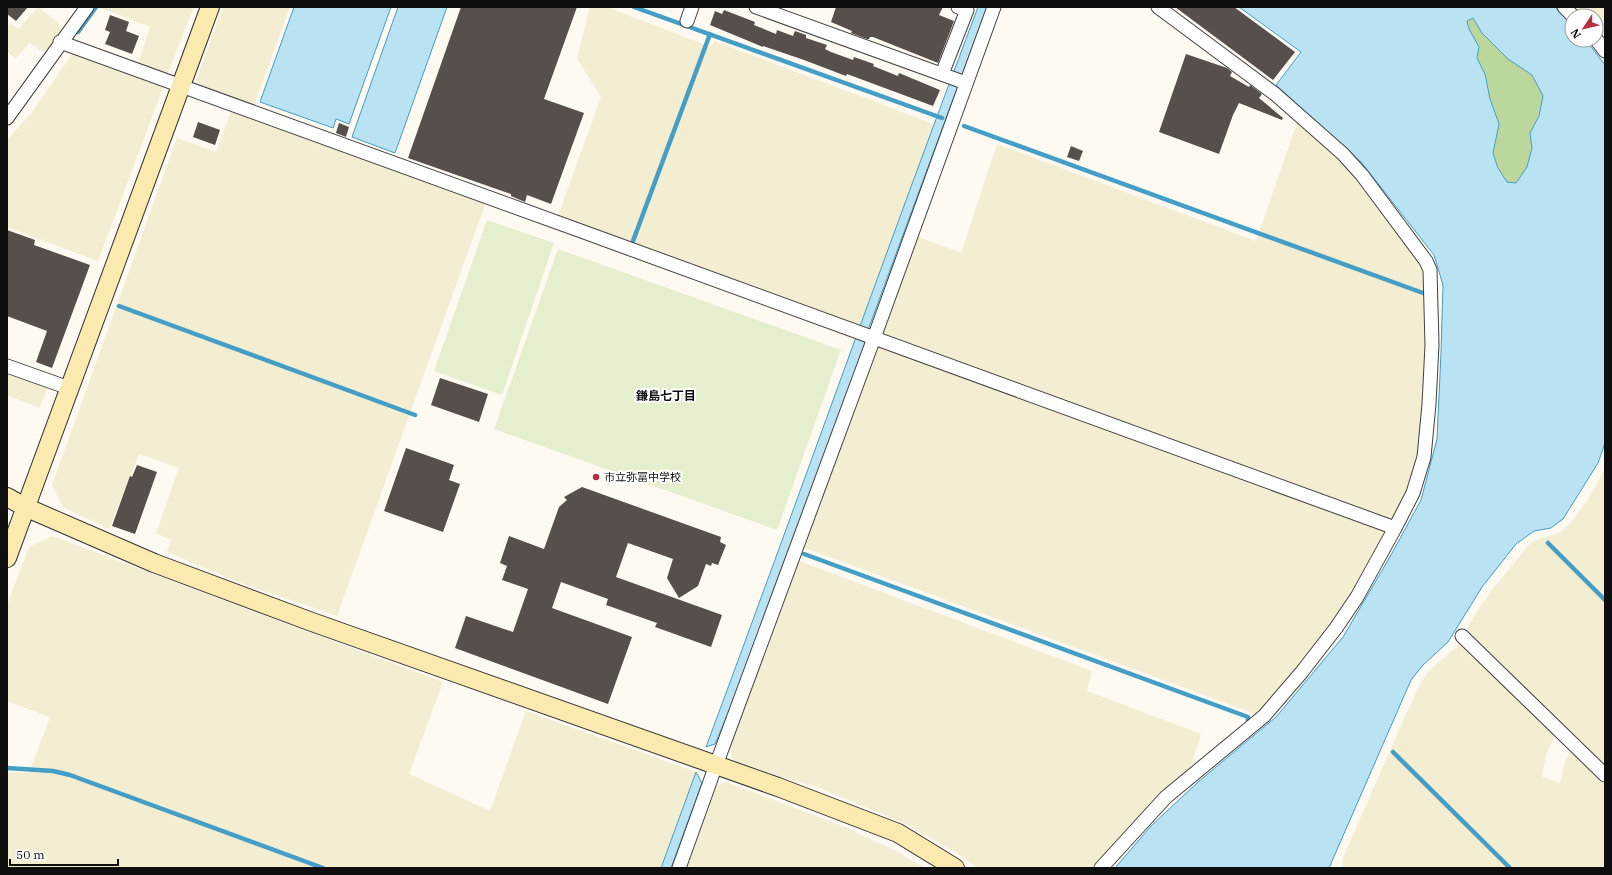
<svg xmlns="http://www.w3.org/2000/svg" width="1612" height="875" viewBox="0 0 1612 875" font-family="'IBM Plex Serif','Noto Sans JP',serif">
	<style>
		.farmland { fill: #f3edd2 }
		.forest { fill: #bcd79c }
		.pitch { fill: #e6efcd }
		.water { fill: #b9e2f2; stroke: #449ec5; fill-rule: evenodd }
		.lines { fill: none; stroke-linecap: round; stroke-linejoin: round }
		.stream { stroke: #449ec5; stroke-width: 4.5 }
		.building { fill: #574f4b }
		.street-casing { stroke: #424242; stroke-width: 15 }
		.secondary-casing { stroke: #313131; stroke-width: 20 }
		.street { stroke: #fff; stroke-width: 13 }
		.secondary { stroke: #faeab0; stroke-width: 18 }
		.poi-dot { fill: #b62f43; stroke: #fff; stroke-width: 1.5 }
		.labels { text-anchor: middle; stroke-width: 4; stroke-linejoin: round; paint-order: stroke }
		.poi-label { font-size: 11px; fill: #0f0f0f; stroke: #fff; text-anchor: start }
		.neighbourhood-label { font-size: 12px; font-weight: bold; fill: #0f0f0f; stroke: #fff }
	</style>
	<rect width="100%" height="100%" fill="#fefaf1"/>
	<path class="farmland" d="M 38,7 L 58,22 L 62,33 L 46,54 L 30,43 L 15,59 L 7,51 L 7,27 L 10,23 L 18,29 Z
		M 102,7 L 194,7 L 167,75 L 138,64 L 150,27 L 101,8 Z
		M 223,7 L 290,7 L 254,106 L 201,87 L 196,80 Z
		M 590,7 L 607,7 L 711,47 L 714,41 L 934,124 L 861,327 L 558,216 L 601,97 L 577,59 Z
		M 1571,7 L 1605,7 L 1605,43 L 1596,31 L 1596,16 L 1581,16 Z
		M 74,51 L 164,85 L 98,261 L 7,227 L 7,140 L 33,111 Z
		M 232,109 L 486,202 L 337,616 L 235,581 L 167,552 L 171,540 L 156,533 L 179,468 L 139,454 L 109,529 L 63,507 L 52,485 L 177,138 L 216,152 Z
		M 1297,123 L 1338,157 L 1357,177 L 1423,263 L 1426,277 L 1424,404 L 1419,457 L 1408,489 L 1398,512 L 1334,623 L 1258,715 L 802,547 L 916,236 L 961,253 L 997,144 L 1256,241 Z
		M 7,374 L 48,388 L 39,408 L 7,395 Z
		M 1605,469 L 1605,767 L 1475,640 L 1468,632 L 1467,629 L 1468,625 L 1491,591 L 1528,546 L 1533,541 L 1561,532 L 1572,521 L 1587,501 Z
		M 52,536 L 443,682 L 409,774 L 490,811 L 526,711 L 696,772 L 661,868 L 7,868 L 7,772 L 29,773 L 50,717 L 7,701 L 7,605 L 29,547 Z
		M 797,560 L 1092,671 L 1087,691 L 1201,734 L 1190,770 L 1163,794 L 1094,868 L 979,868 L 950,849 L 901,822 L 819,788 L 734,762 L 729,747 Z
		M 1462,642 L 1555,736 L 1546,755 L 1542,777 L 1560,783 L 1566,759 L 1571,752 L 1605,785 L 1605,868 L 1343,868 L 1342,860 L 1402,723 L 1422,680 L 1431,669 Z
		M 726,782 L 845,827 L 898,852 L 925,868 L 686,868 L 715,786 Z"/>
	<path class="forest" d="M 1473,18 L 1482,33 L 1508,59 L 1532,75 L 1543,96 L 1539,116 L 1530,133 L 1532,148 L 1527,167 L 1516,183 L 1507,182 L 1498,168 L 1493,152 L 1499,124 L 1490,99 L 1485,74 L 1477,58 L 1479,47 L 1469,29 L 1467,21 Z"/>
	<path class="pitch" d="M 487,220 L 554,243 L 502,395 L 434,371 Z
		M 558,249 L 841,350 L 777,530 L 494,429 Z"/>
	<path class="water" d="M 294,7 L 391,7 L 349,124 L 336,119 L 333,128 L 260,102 Z
		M 398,7 L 447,7 L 395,153 L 352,137 Z
		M 978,7 L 987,7 L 868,330 L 865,345 L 738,690 L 715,744 L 706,747 C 798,500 885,253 978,7 Z
		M 1239,7 L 1555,7 L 1572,24 L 1572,40 L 1586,40 L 1605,65 L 1605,443 L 1598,463 L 1563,519 L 1551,528 L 1534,531 L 1516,544 L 1482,587 L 1448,642 L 1423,665 L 1411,680 L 1329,868 L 1115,868 L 1151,826 L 1198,782 L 1276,717 L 1343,637 L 1391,555 L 1421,500 L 1437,439 L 1441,353 L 1443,285 L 1434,255 L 1361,162 L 1276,85 L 1301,52 ZM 1473,18 L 1482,33 L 1508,59 L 1532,75 L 1543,96 L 1539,116 L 1530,133 L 1532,148 L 1527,167 L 1516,183 L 1507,182 L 1498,168 L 1493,153 L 1499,124 L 1490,99 L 1485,74 L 1477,58 L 1479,47 L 1469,29 L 1467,21 Z
		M 696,772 L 702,783 L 671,868 L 661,868 Z"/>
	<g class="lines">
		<path class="stream" d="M 634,7 L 942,118
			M 78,32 L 96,7
			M 964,126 L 1423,293
			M 633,241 L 710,34
			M 119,306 L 415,415
			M 1548,543 L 1605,600
			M 804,554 L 1248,717 L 1248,721
			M 1393,752 L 1510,868
			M 7,768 L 53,771 L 70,775 L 323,868"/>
	</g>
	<path class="building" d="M 7,7 L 28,7 L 16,21 L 7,14 Z
		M 461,7 L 577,7 L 544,99 L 584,113 L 551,204 L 527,195 L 525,202 L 511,196 L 511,194 L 408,158 Z
		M 836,7 L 943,7 L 939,15 L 954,21 L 938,63 L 873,37 L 870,37 L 869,39 L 867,39 L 851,33 L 852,31 L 831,22 Z
		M 1175,7 L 1234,7 L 1295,52 L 1273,80 Z
		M 724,10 L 755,22 L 754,25 L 776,34 L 777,30 L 793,36 L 795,31 L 806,35 L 806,38 L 827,45 L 825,49 L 831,52 L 853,60 L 854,57 L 874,64 L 873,66 L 898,76 L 899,73 L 940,90 L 933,106 L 847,74 L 846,76 L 804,60 L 763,46 L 763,47 L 710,25 L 715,11 L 722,14 Z
		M 110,15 L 129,22 L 126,31 L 139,36 L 132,54 L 105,44 L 110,32 L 105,30 Z
		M 1186,54 L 1227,68 L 1232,72 L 1230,76 L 1249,87 L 1250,85 L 1262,94 L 1259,98 L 1283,118 L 1282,120 L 1239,103 L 1233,115 L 1219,154 L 1159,132 Z
		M 198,122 L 220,130 L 215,145 L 193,137 Z
		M 339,123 L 349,127 L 346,137 L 336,133 Z
		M 1071,146 L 1083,151 L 1079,161 L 1067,157 Z
		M 7,230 L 35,240 L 34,245 L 90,265 L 52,368 L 36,362 L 47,331 L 7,316 Z
		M 440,378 L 488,394 L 479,422 L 431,405 Z
		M 406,448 L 454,465 L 449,480 L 460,484 L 443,532 L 384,511 Z
		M 137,465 L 157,472 L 135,534 L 112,526 L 130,476 L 132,477 Z
		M 582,487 L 721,537 L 720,542 L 726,545 L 718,565 L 712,563 L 711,566 L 706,564 L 698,586 L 679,598 L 667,578 L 673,559 L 628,543 L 616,577 L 722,615 L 711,647 L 655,627 L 657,623 L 606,605 L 608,599 L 561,582 L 552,608 L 632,637 L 608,704 L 455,648 L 466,616 L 513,632 L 528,589 L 502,580 L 507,566 L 500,563 L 509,536 L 544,549 L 559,507 L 567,500 L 564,497 Z"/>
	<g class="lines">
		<g class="street-casing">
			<path id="street" d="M 756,7 L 966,83
				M 1564,7 L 1573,16
				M 687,21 L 692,7
				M 1596,39 L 1605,51
				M 60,42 L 581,231 L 1395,528
				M 942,74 L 967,10 L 958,7
				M 7,118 L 87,7
				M 7,366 L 69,388
				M 1462,636 L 1605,775
				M 679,868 L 716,765 L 874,338 L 994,7
				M 1101,868 L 1166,797 L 1264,716 L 1301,673 L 1336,628 L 1357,597 L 1395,528 L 1413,493 L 1424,457 L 1429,404 L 1432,345 L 1430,270 L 1426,261 L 1362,175 L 1343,154 L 1275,94 L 1158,7"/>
		</g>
		<g class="secondary-casing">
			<path id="secondary" d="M 7,497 L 25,507 L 154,563 L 312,622 L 778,787 L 898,833 L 955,868
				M 7,558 L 210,7"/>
		</g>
		<use href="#street" class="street"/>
		<use href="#secondary" class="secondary"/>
	</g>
	<circle class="poi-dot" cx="596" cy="477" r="4"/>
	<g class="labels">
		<g class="poi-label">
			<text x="604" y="481">市立弥冨中学校</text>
		</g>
		<g class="neighbourhood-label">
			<text x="666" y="400">鎌島七丁目</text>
		</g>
	</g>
	<rect width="1612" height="875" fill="none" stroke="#0f0f0f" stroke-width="16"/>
	<g transform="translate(1584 28) rotate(235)"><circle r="19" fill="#ffffff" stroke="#9f9f9f"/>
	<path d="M0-3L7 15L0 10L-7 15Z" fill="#b62f43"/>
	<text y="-6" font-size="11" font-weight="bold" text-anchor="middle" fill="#0f0f0f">N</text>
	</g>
	<path d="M10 859v6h108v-6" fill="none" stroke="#0f0f0f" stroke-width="2"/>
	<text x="16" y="859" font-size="12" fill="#0f0f0f" stroke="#ffffff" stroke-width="3" paint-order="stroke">50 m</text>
</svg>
